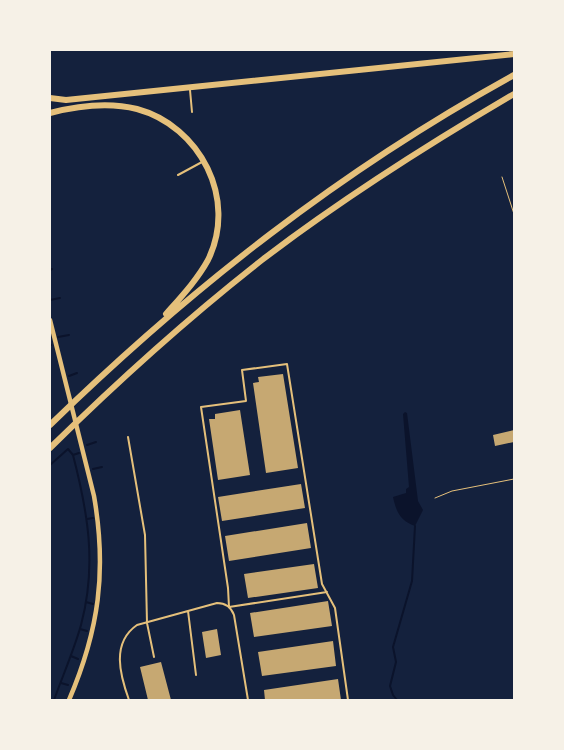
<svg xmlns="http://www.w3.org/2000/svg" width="564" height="750" viewBox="0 0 564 750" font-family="Montserrat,sans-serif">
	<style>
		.water { fill: #0b132b }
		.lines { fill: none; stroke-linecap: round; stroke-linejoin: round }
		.stream { stroke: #0b132b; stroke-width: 2 }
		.building { fill: #c6a872 }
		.path { stroke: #e5c07b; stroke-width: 1 }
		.service { stroke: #e5c07b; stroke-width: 2 }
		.secondary { stroke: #e5c07b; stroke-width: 4.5 }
		.motorway { stroke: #e5c07b; stroke-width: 6 }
	</style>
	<rect width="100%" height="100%" fill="#14213d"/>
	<path class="water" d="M 405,412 L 407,413 L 418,501 L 423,510 L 415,526 C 400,521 396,511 393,497 L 406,493 L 406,489 L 409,487 L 403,414 Z"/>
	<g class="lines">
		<path class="stream" d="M 50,270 L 52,269
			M 50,300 L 60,298
			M 58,337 L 69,335
			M 50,345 L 51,345
			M 69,376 L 77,373
			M 87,445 L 96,442
			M 73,455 L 79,453
			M 50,465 L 68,449 L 73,455 C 88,513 97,565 81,625 C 74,650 63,675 54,700
			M 93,469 L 102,467
			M 87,519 L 93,518
			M 86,602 L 93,604
			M 80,629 L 87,631
			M 71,656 L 78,659
			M 61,683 L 68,685
			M 397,700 L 393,695 L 390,686 L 396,662 L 393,647 L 412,581 L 415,526"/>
	</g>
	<path class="building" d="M 283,374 L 298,468 L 266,473 L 253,383 L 259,382 L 258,377 Z
		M 240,410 L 250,475 L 218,480 L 209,419 L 215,419 L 215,414 Z
		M 514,430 L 514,442 L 495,446 L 493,435 Z
		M 301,484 L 305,508 L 222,521 L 218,497 Z
		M 307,523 L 311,548 L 229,561 L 225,536 Z
		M 314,564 L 318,588 L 248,598 L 244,574 Z
		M 328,601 L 332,626 L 254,637 L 250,613 Z
		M 217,629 L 221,655 L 206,658 L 202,632 Z
		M 333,641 L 336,666 L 262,676 L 258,652 Z
		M 161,662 L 171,700 L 148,700 L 140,667 Z
		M 338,679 L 341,700 L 265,700 L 264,690 Z"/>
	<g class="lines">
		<path class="path" d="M 502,177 L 514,214
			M 435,498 L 452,491 L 514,479"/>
		<path class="service" d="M 190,90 L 192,112
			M 178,175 L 202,162
			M 128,437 L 145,535 L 147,623 L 154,657
			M 327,592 L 229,607 L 228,588 L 201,407 L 246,401 L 242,370 L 287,364 L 322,584 L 335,608 L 348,700
			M 188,611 L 196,675
			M 129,700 C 120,675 111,643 137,625 L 217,603 C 226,603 231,607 234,615 L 248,700"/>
		<path class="secondary" d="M 50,320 L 94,496 C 107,571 99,630 69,700"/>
		<path class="motorway" d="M 50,98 L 66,100 L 514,54
			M 50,113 C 77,106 109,102 137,109 C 200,126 238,199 208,260 C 197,280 181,297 166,314
			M 50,425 C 191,288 341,170 514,75
			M 50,448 C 117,382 188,318 262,260 C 342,199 427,145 514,94"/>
	</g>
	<rect width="564" height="750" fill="none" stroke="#f6f1e7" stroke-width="102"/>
</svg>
